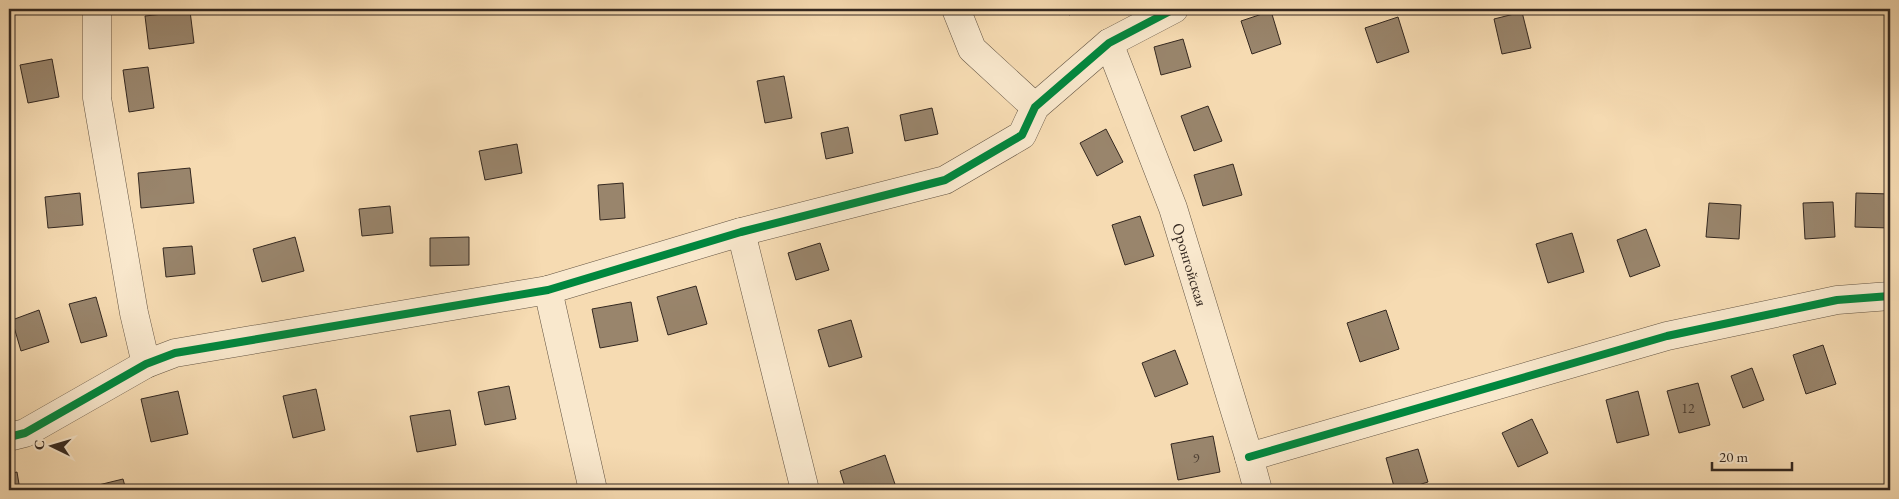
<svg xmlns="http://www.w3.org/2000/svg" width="1899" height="499" viewBox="0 0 1899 499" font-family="'EB Garamond',serif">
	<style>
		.building { fill: #99856c; stroke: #342820 }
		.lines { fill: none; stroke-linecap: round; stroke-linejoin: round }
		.minor-casing { stroke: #645544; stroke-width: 29 }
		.minor { stroke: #f9e8cd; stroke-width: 28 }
		.cycleway-casing { stroke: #f9e8cd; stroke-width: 11 }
		.cycleway { stroke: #00873e; stroke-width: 8 }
		.labels { text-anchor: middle; stroke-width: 4; stroke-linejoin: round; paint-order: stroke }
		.number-label { font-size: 14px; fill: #4d3f33 }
		.street-label { font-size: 16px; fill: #342820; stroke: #f9e8cd }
	</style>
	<rect width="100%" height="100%" fill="#f6dbb2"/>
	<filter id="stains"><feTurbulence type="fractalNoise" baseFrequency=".004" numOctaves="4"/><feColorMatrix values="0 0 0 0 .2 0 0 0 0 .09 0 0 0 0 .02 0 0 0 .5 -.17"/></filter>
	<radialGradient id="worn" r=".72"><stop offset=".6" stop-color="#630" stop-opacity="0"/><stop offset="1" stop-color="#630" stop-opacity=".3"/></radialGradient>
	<path class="building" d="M 1066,9 L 1084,9 L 1069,15 Z
		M 190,11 L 194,43 L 149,49 L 145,16 Z
		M 1271,11 L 1281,44 L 1252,54 L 1241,21 Z
		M 1522,12 L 1531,48 L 1502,54 L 1494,19 Z
		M 1398,17 L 1409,52 L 1377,63 L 1365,28 Z
		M 1183,39 L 1191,67 L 1161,75 L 1154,47 Z
		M 52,59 L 59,97 L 28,103 L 20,65 Z
		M 148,67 L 154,108 L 129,112 L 123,70 Z
		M 784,76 L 792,118 L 765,123 L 757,81 Z
		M 1208,106 L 1222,141 L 1194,151 L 1181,116 Z
		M 932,108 L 938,134 L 905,141 L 900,115 Z
		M 848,127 L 853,153 L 826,159 L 821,133 Z
		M 1106,129 L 1123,162 L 1097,176 L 1080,143 Z
		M 517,144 L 522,173 L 485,180 L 479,151 Z
		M 1233,164 L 1242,195 L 1203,206 L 1194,175 Z
		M 190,168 L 194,203 L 141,208 L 138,173 Z
		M 623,183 L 625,218 L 600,220 L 598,185 Z
		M 80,193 L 83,225 L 48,228 L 45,197 Z
		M 1856,193 L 1890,194 L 1890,228 L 1855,227 Z
		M 1833,202 L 1835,237 L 1805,239 L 1803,203 Z
		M 1709,203 L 1741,205 L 1739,239 L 1706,237 Z
		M 390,206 L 393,233 L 362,236 L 359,209 Z
		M 1140,216 L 1154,256 L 1125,265 L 1112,225 Z
		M 1646,229 L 1660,266 L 1630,277 L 1617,240 Z
		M 1572,233 L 1584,272 L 1548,283 L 1536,244 Z
		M 295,237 L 304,271 L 262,282 L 253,249 Z
		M 469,237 L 469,265 L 430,266 L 430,238 Z
		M 820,243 L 829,270 L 796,280 L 788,253 Z
		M 192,246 L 195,274 L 166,277 L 163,248 Z
		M 696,286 L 707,324 L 668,335 L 657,297 Z
		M 96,297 L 107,336 L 81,343 L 69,304 Z
		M 631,302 L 638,341 L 600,348 L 592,309 Z
		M 39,310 L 49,342 L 21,351 L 12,320 Z
		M 1386,310 L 1399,349 L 1360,362 L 1347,323 Z
		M 851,320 L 862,357 L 829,367 L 818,330 Z
		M 1823,345 L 1836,384 L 1806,394 L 1793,355 Z
		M 1175,350 L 1188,384 L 1155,397 L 1142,363 Z
		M 1752,368 L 1764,400 L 1743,408 L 1731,376 Z
		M 1698,383 L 1710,425 L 1679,433 L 1667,391 Z
		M 509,386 L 516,419 L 485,425 L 478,392 Z
		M 316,389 L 325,430 L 293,438 L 283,396 Z
		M 178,391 L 188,434 L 151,442 L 141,399 Z
		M 1638,391 L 1649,435 L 1617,443 L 1606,400 Z
		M 450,410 L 456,445 L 417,452 L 410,416 Z
		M 1532,419 L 1548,453 L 1518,467 L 1502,433 Z
		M 1213,436 L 1220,472 L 1178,480 L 1171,444 Z
		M 1418,449 L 1428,482 L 1402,490 L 1395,490 L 1386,458 Z
		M 885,455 L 897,490 L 846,490 L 840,471 Z
		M 17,472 L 20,490 L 9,490 L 9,474 Z
		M 123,479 L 126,490 L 78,490 Z"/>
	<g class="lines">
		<g class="minor-casing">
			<g id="minor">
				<path d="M 97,9 L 97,98 L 134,313 L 146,364"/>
				<path d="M 956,9 L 972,49 L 1035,107"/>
				<path id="s1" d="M 1109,43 L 1173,208 L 1249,457 L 1258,490"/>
				<path d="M 741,232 L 805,490"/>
				<path d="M 548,290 L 593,490"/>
				<path d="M 9,437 L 25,433 L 146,364 L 175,353 L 548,290 L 741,232 L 945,180 L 1022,135 L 1035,107 L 1109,43 L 1174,9"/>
				<path d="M 1249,457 L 1667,336 L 1837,300 L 1890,296"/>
			</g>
		</g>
		<use href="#minor" class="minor"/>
		<g class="cycleway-casing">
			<path id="cycleway" d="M 9,437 L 25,433 L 146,364 L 175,353 L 548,290 L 741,232 L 945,180 L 1022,135 L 1035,107 L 1109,43 L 1174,9
				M 1249,457 L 1667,336 L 1837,300 L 1890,296"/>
		</g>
		<use href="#cycleway" class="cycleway"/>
	</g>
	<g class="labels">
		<g class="number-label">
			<text x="1688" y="413">12</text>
			<text x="1196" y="463">9</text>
		</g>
		<g class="street-label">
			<text dy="6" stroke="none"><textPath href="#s1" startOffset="236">Оронгойская</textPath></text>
		</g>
	</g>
	<rect width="1899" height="499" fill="none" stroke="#f6dbb2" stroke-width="30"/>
	<rect x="10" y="10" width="1879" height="479" fill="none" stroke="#342820" stroke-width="2.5"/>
	<rect x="15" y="15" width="1869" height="469" fill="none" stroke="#342820"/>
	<g transform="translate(52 446) rotate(275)" stroke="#f9e8cd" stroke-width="4" paint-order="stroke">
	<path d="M0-4L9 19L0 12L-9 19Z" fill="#342820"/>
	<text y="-8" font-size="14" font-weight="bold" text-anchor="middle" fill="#342820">С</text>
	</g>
	<path d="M1712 462v8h80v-8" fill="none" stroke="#342820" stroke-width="2.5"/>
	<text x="1719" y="462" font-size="15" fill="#342820" stroke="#f9e8cd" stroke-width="4" paint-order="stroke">20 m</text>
	<rect width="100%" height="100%" filter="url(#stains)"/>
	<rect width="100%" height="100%" fill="url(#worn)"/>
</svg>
